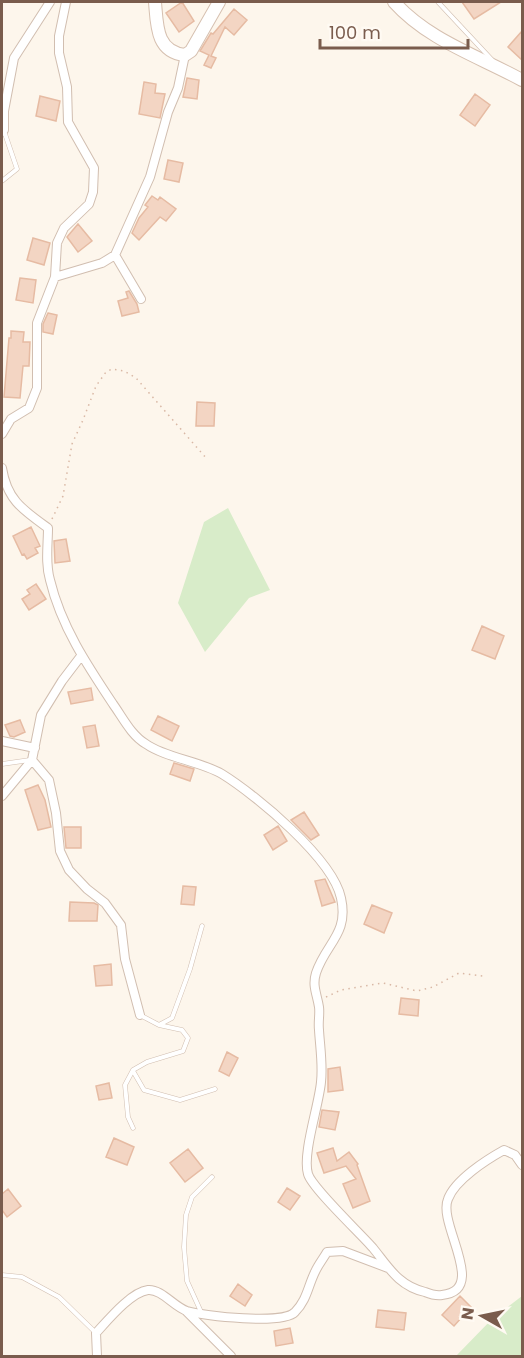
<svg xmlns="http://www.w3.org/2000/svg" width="524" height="1358" viewBox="0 0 524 1358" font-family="Poppins,sans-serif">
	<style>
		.green { fill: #d8ecc9 }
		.building { fill: #f3d5c3; stroke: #e6bba3; stroke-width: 1.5 }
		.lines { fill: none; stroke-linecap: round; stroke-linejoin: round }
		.lane-casing { stroke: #d1beb0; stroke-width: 5 }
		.street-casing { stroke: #d1beb0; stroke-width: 10 }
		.secondary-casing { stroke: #d6c0b0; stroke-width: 14 }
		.path { stroke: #d9b8a5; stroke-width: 1.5; stroke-dasharray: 1.5 4.5; stroke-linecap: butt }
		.lane { stroke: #fff; stroke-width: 4 }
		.street { stroke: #fff; stroke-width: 8 }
		.secondary { stroke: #fff; stroke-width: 12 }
	</style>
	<rect width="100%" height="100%" fill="#fdf6ec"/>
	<path class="green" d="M 228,508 L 270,590 L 249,598 L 205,652 L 178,603 L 204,522 Z
		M 522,1296 L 522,1356 L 456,1356 L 492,1319 Z"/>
	<path class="building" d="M 182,2 L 194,21 L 179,32 L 166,13 Z
		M 462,2 L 501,2 L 474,19 Z
		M 234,9 L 247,20 L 234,35 L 225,27 L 211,56 L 216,58 L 211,68 L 204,65 L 209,55 L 200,51 L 211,33 L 213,34 Z
		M 522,31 L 522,60 L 508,47 Z
		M 187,78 L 199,80 L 197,99 L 183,97 Z
		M 144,82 L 156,84 L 155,93 L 165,94 L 160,118 L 139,114 Z
		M 475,94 L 490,105 L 475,126 L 460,115 Z
		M 40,96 L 60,101 L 56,121 L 36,116 Z
		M 168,160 L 183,163 L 179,182 L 164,179 Z
		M 152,196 L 158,200 L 160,197 L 176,209 L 166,221 L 160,217 L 139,240 L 132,233 L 139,218 L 148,207 L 145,205 Z
		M 78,224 L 92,241 L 78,252 L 67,237 Z
		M 33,238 L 50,243 L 44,265 L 27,260 Z
		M 20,278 L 36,280 L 33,303 L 16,300 Z
		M 129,291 L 137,304 L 139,312 L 122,316 L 118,301 L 128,298 L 126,292 Z
		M 48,313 L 57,315 L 53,334 L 43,332 L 43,324 Z
		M 11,331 L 24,332 L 23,342 L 30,342 L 29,366 L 23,366 L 20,398 L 4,397 L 9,338 L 11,338 Z
		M 197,402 L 215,403 L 214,426 L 196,426 Z
		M 31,527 L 40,546 L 35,548 L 38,553 L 27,559 L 24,554 L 22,555 L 13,536 Z
		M 66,539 L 70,561 L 55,563 L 54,541 Z
		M 36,584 L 46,599 L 29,610 L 22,599 L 30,594 L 27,590 Z
		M 482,626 L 504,636 L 495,659 L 472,650 Z
		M 91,688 L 93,700 L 71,704 L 68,692 Z
		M 158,716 L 179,726 L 172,741 L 151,730 Z
		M 20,720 L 25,732 L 14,737 L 10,736 L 5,725 Z
		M 95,725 L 99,746 L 87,748 L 83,727 Z
		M 174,763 L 194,769 L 190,781 L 170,774 Z
		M 38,785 L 45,800 L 51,827 L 38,830 L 25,790 Z
		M 304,812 L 319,835 L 311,840 L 291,820 Z
		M 278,826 L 287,841 L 273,850 L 264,835 Z
		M 64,827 L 81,827 L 81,848 L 66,848 Z
		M 325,879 L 335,902 L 322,906 L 315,881 Z
		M 183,886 L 196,887 L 194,905 L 181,904 Z
		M 70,902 L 94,903 L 98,905 L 97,921 L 69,921 Z
		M 372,905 L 392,913 L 384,933 L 364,924 Z
		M 111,964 L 112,985 L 96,986 L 94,966 Z
		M 401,998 L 419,1000 L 418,1016 L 399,1014 Z
		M 227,1052 L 238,1058 L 229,1076 L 219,1071 Z
		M 340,1067 L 343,1090 L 328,1092 L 328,1069 Z
		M 109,1083 L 112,1098 L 99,1100 L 96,1086 Z
		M 322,1110 L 339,1112 L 335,1130 L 319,1127 Z
		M 114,1138 L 134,1147 L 127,1165 L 106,1157 Z
		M 333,1148 L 337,1161 L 349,1152 L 358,1164 L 357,1165 L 370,1201 L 353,1208 L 343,1184 L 356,1179 L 346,1166 L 324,1173 L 317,1153 Z
		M 188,1149 L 203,1168 L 185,1182 L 170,1163 Z
		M 287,1188 L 300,1196 L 290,1210 L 278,1202 Z
		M 8,1189 L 21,1206 L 7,1217 L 2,1210 L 2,1194 Z
		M 238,1284 L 252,1295 L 245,1306 L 230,1296 Z
		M 460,1296 L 471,1307 L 454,1326 L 442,1315 Z
		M 378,1310 L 406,1313 L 404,1330 L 376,1327 Z
		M 290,1328 L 293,1343 L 276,1346 L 274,1331 Z"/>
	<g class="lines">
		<g class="lane-casing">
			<path id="lane" d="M 438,2 L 493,61
				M 2,181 L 17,169 L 4,131
				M 2,764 L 30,760
				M 159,1025 L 172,1018 L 190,969 L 202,926
				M 133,1071 L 144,1090 L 180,1100 L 215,1089
				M 133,1128 L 128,1117 L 125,1085 L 133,1070 L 147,1062 L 183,1051 L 188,1038 L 182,1030 L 159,1025 L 140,1015
				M 2,1275 L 22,1277 L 59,1297 L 96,1333
				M 202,1314 L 187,1281 L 184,1247 L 186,1215 L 192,1197 L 212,1177"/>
		</g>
		<g class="street-casing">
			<path id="street" d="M 2,132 L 4,130 L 4,111 L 14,58 L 50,2
				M 115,255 L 141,299
				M 55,277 L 102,263 L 115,255 L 150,177 L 168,112 L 178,88 L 185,55
				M 2,434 L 11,419 L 29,408 L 37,388 L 37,323 L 55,277 L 57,243 L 64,228 L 89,204 L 93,192 L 94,168 L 68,122 L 67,87 L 59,53 L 59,36 L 66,2
				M 2,468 C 7,500 23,510 48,528 C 48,545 45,563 50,580 C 61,626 87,665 113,704 C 123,718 131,735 146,744 C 166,758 200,761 222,774 C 256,795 333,859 341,898 C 349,934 326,943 316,973 C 312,986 317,994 319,1007 C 320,1014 318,1022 319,1030 C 320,1047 323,1065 321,1082 C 319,1105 302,1154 308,1174 C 312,1188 361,1234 373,1248 C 389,1268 399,1286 425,1292 C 430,1294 436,1296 442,1295 C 489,1290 437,1224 448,1199 C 455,1180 486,1160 504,1150 L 515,1155 L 522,1165
				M 2,741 L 35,748
				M 32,760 L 49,780 L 56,813 L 60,851 L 69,870 L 87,889 L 105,903 L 121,925 L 125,959 L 140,1015
				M 2,796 L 32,760 L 41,715 L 62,681 L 81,656
				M 186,1311 L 231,1356
				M 97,1356 L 96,1333 C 108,1320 131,1292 148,1290 C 162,1289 174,1307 187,1311 C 205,1316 283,1325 295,1312 C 307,1300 308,1286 315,1272 C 318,1265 323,1259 327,1252 L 343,1251 L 388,1268"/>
		</g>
		<g class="secondary-casing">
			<path id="secondary" d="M 155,2 C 157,25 156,52 185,55 L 191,51 L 219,2
				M 394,2 C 428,40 478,56 522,80"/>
		</g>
		<path class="path" d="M 52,519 L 63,496 L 72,444 L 83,420 L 96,386 L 106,372 L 112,369 L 124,371 L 136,378 L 207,459
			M 326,997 L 341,990 L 383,983 L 417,991 L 433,987 L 459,973 L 483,976"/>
		<use href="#lane" class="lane"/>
		<use href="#street" class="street"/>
		<use href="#secondary" class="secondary"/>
	</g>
	<rect width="524" height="1358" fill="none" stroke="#7a5c4d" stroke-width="6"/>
	<g transform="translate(482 1316) rotate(279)" stroke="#fffaf3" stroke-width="4.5" paint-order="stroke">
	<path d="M0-4.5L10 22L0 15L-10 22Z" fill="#7a5c4d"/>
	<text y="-9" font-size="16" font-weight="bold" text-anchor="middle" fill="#7a5c4d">N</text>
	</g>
	<path d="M320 39v9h148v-9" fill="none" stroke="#7a5c4d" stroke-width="3"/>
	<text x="329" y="39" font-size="18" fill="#7a5c4d" stroke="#fffaf3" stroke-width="4.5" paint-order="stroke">100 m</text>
</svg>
